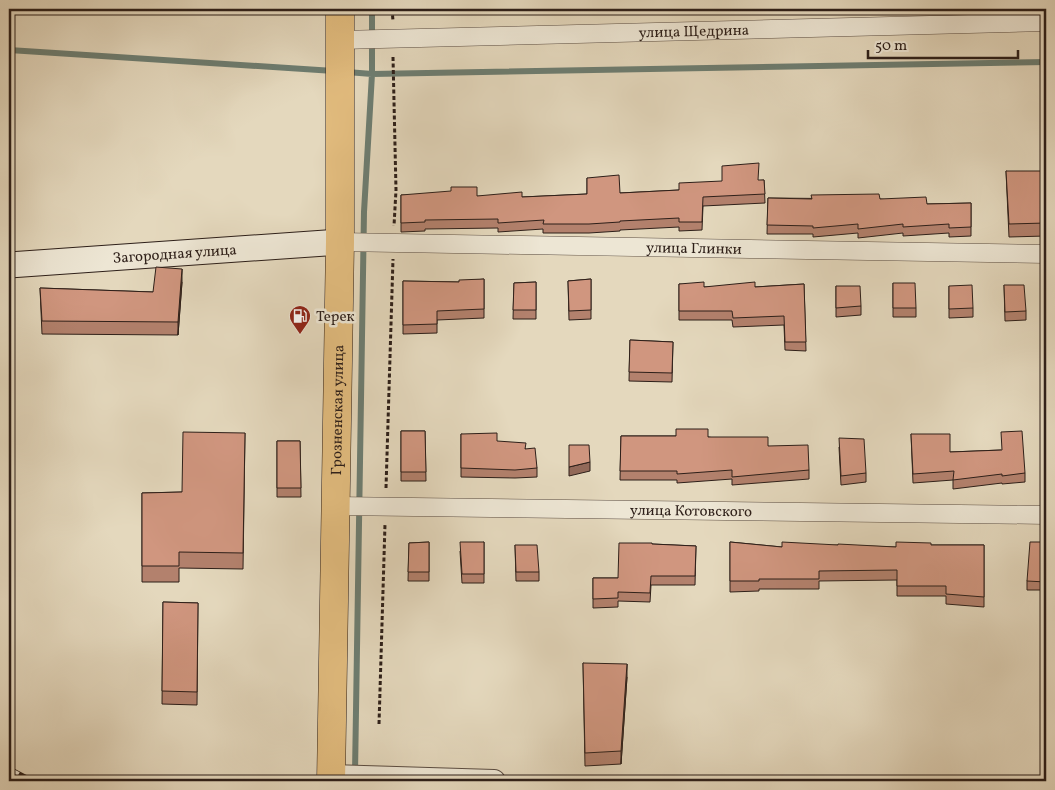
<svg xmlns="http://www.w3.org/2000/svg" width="1055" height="790" viewBox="0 0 1055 790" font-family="Vollkorn,serif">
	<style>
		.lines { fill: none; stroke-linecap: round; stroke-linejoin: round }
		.stream { stroke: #6d7d71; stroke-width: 6 }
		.minor-casing { stroke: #5b4d42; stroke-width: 19 }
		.tertiary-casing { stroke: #5b4d42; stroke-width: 24 }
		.secondary-casing { stroke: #2d1f19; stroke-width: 27 }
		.primary-casing { stroke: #2d1f19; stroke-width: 29 }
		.path { stroke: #2d1f19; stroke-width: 3; stroke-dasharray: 4 2.5; stroke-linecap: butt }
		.minor { stroke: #ede6d4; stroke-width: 18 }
		.tertiary { stroke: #ede6d4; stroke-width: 22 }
		.secondary { stroke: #ede6d4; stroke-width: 25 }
		.primary { stroke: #e2bc7e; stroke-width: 28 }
		.rail-casing { stroke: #2d1f19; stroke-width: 5.5 }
		.rail { stroke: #ede6d4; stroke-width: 4; stroke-dasharray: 11; stroke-linecap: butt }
		.wall { fill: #b3816d; stroke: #2d1f19 }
		.shaded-wall { fill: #926959; stroke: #2d1f19 }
		.building { fill: #d0967f; stroke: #2d1f19 }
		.labels { text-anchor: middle; stroke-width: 5; stroke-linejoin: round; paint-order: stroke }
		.street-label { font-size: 15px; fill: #2d1f19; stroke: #ede6d4 }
		.poi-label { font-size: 15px; fill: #2d1f19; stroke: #ede6d4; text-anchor: start }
	</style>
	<rect width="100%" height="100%" fill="#e4d8bd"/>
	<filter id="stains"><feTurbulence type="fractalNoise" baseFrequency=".004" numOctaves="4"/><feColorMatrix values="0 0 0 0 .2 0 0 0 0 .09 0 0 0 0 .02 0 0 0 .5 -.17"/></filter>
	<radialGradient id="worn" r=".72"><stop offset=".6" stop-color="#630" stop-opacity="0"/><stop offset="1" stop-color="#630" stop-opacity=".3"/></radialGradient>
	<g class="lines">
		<path class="stream" d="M 9,50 L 334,71
			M 347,72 L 372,74 L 1046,62
			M 355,773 L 364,212 L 372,74 L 372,9"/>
		<g class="minor-casing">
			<g id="minor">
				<path id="s1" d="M 340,40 L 1046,22"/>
				<path id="s2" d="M 340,242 L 1046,254"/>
				<path id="s3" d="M 336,506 L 1046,515"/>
			</g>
		</g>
		<g class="tertiary-casing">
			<path id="tertiary" d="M 331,776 L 494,781"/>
		</g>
		<g class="secondary-casing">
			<g id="secondary">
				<path id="s4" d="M 9,265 L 340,242"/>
			</g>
		</g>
		<g class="primary-casing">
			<g id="primary">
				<path id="s5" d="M 331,781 L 340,242 L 340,9"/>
			</g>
		</g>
		<path class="path" d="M 392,9 L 393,21
			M 393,57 L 396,190 L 394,226
			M 386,488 L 393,259
			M 379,724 L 385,524"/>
		<use href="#minor" class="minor"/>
		<use href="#tertiary" class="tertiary"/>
		<use href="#secondary" class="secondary"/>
		<use href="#primary" class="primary"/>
		<g class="rail-casing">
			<path id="rail" d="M 9,769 L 32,781"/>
		</g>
		<use href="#rail" class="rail"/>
	</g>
	<path class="wall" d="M 1006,171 L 1045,184 L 1044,206 L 1046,206 L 1046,236 L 1009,237 Z
		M 587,178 L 620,193 L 679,190 L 764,180 L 765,203 L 703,206 L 702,230 L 679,231 L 679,227 L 620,230 L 620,231 L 589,233 L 543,233 L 543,229 L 498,232 L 498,228 L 425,229 L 425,231 L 401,232 L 401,195 L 522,197 L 587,194 Z
		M 768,198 L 880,199 L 927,204 L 971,203 L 971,236 L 949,237 L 949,233 L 903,236 L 903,233 L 858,238 L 858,233 L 813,237 L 813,234 L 767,234 Z
		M 484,279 L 484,318 L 437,320 L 437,333 L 403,334 L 403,281 L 459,282 Z
		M 591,279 L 591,319 L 569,320 L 568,281 Z
		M 182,282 L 178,335 L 42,334 L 40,288 L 153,292 Z
		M 536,282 L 536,319 L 513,319 L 514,283 Z
		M 893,283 L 916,308 L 916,317 L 893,317 Z
		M 679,284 L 704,287 L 755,287 L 804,284 L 806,351 L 785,350 L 784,325 L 733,327 L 732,320 L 679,320 Z
		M 1004,285 L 1026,311 L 1026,320 L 1005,321 Z
		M 836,286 L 861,306 L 861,315 L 836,317 Z
		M 949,286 L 973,308 L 973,317 L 949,318 Z
		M 630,340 L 673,342 L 672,382 L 629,381 Z
		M 401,431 L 425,431 L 426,481 L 401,481 Z
		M 245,433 L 243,569 L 179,568 L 179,582 L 142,582 L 142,493 L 182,492 Z
		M 461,434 L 526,449 L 537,468 L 537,477 L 515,478 L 461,477 Z
		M 911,434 L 950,452 L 1001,450 L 1025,473 L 1025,482 L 1002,484 L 1002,483 L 953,489 L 953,480 L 913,483 Z
		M 621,436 L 676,436 L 708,437 L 768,446 L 809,470 L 809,479 L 732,485 L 732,479 L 677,483 L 677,480 L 620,480 Z
		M 277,441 L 300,441 L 301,497 L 277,497 Z
		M 839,447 L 866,473 L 866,482 L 841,485 Z
		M 429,542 L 429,581 L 408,581 L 409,543 Z
		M 484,542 L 484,583 L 462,583 L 460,551 Z
		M 730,542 L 782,547 L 838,545 L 896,547 L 931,545 L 984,545 L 984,607 L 946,604 L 946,596 L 897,596 L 897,580 L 819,581 L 819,589 L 759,589 L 759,591 L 730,592 Z
		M 1046,542 L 1046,590 L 1027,590 L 1027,581 Z
		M 652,544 L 696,546 L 695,585 L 651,585 L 650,602 L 618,601 L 618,607 L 593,608 L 593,578 L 618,578 Z
		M 515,545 L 539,572 L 539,581 L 516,581 Z
		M 163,602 L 198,603 L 197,705 L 162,704 Z
		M 583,663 L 627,677 L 621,764 L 585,766 Z"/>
	<path class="shaded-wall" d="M 182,269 L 182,282 L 178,335 L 178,322 Z
		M 590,462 L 590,471 L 569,476 L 569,467 Z
		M 627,664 L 627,677 L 621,764 L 621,751 Z"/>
	<path class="building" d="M 759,163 L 758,180 L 764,180 L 765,194 L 703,197 L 702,222 L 679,222 L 679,218 L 620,221 L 620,222 L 589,224 L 543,224 L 544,220 L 498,223 L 498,219 L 425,220 L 425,222 L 401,223 L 401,195 L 451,191 L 451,187 L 477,187 L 477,196 L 522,192 L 522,197 L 587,194 L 587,178 L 619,175 L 620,193 L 679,190 L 679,183 L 722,181 L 722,166 Z
		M 1006,171 L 1045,171 L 1044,206 L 1046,206 L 1046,223 L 1009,224 Z
		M 879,194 L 880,199 L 926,197 L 927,204 L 971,203 L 971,227 L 949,228 L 949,224 L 903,227 L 903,224 L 858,229 L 858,224 L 813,228 L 813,226 L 767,225 L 768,198 L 812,199 L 811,195 Z
		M 156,267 L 182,269 L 178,322 L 42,321 L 40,288 L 153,292 Z
		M 484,279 L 484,309 L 437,311 L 437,324 L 403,325 L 403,281 L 459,282 L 459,280 Z
		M 591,279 L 591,310 L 569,311 L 568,281 Z
		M 536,282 L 536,310 L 513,310 L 514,283 Z
		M 704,282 L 704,287 L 755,282 L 755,287 L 804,284 L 806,342 L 785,342 L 784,316 L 733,318 L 732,311 L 679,311 L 679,284 Z
		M 893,283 L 915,283 L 916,308 L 893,308 Z
		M 972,285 L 973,308 L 949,309 L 949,286 Z
		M 1004,285 L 1024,285 L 1026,311 L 1005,312 Z
		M 836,286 L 860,286 L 861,306 L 836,308 Z
		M 630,340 L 673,342 L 672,373 L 629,372 Z
		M 676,429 L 708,429 L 708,437 L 768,437 L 768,446 L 808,445 L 809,470 L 732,477 L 732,470 L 677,474 L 677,471 L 620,471 L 621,436 L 676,436 Z
		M 401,431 L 425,431 L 426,472 L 401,472 Z
		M 1022,431 L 1025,473 L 1002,476 L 1002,474 L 953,480 L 954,471 L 913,474 L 911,434 L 950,434 L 950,452 L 1002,450 L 1001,432 Z
		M 183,432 L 245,433 L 243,553 L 179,552 L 179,566 L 142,566 L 142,493 L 182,492 Z
		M 497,433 L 497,441 L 526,443 L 525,449 L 535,448 L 537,468 L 515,470 L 461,468 L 461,434 Z
		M 839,438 L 864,439 L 866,473 L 841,476 Z
		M 277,441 L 300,441 L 301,488 L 277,488 Z
		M 569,445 L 589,445 L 590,462 L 569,467 Z
		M 429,542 L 429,572 L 408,572 L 409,543 Z
		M 460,542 L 484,542 L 484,574 L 462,574 Z
		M 730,542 L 782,547 L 782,542 L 838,545 L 838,544 L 896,547 L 896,542 L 931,543 L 931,545 L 984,545 L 984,597 L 946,594 L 946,586 L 897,586 L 897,570 L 819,571 L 819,579 L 759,579 L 759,581 L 730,581 Z
		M 1030,542 L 1046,542 L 1046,582 L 1027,581 Z
		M 619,543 L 652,543 L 652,544 L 696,546 L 695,576 L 651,576 L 650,593 L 618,592 L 618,598 L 593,599 L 593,578 L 618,578 Z
		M 515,545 L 537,545 L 539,572 L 516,572 Z
		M 163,602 L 198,603 L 197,692 L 162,691 Z
		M 583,663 L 627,664 L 621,751 L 585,753 Z"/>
	<defs>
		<g id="fuel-pin" transform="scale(1.125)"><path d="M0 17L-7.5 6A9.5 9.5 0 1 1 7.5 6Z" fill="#8f2418" stroke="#ede6d4"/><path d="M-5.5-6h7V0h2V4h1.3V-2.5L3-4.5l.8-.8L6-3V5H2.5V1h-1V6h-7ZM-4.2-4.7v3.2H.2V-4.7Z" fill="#fff"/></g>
	</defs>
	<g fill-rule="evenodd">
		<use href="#fuel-pin" x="300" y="316"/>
	</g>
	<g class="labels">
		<g class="street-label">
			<text dy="5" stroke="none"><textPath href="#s1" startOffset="354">улица Щедрина</textPath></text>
			<text dy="5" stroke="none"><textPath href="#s2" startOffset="354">улица Глинки</textPath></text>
			<text dy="5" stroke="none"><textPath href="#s4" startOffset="166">Загородная улица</textPath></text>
			<text dy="5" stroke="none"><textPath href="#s5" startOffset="371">Грозненская улица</textPath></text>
			<text dy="5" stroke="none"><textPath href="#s3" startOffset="355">улица Котовского</textPath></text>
		</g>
		<g class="poi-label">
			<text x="316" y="321">Терек</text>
		</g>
	</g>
	<rect width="1055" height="790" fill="none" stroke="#e4d8bd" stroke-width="30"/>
	<rect x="10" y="10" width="1035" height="770" fill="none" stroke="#2d1f19" stroke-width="2.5"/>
	<rect x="15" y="15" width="1025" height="760" fill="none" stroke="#2d1f19"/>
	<path d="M868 50v8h150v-8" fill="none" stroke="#2d1f19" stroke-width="2.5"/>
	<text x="875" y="50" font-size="15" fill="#2d1f19" stroke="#ede6d4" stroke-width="4" paint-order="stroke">50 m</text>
	<rect width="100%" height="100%" filter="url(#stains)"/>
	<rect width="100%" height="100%" fill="url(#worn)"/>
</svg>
